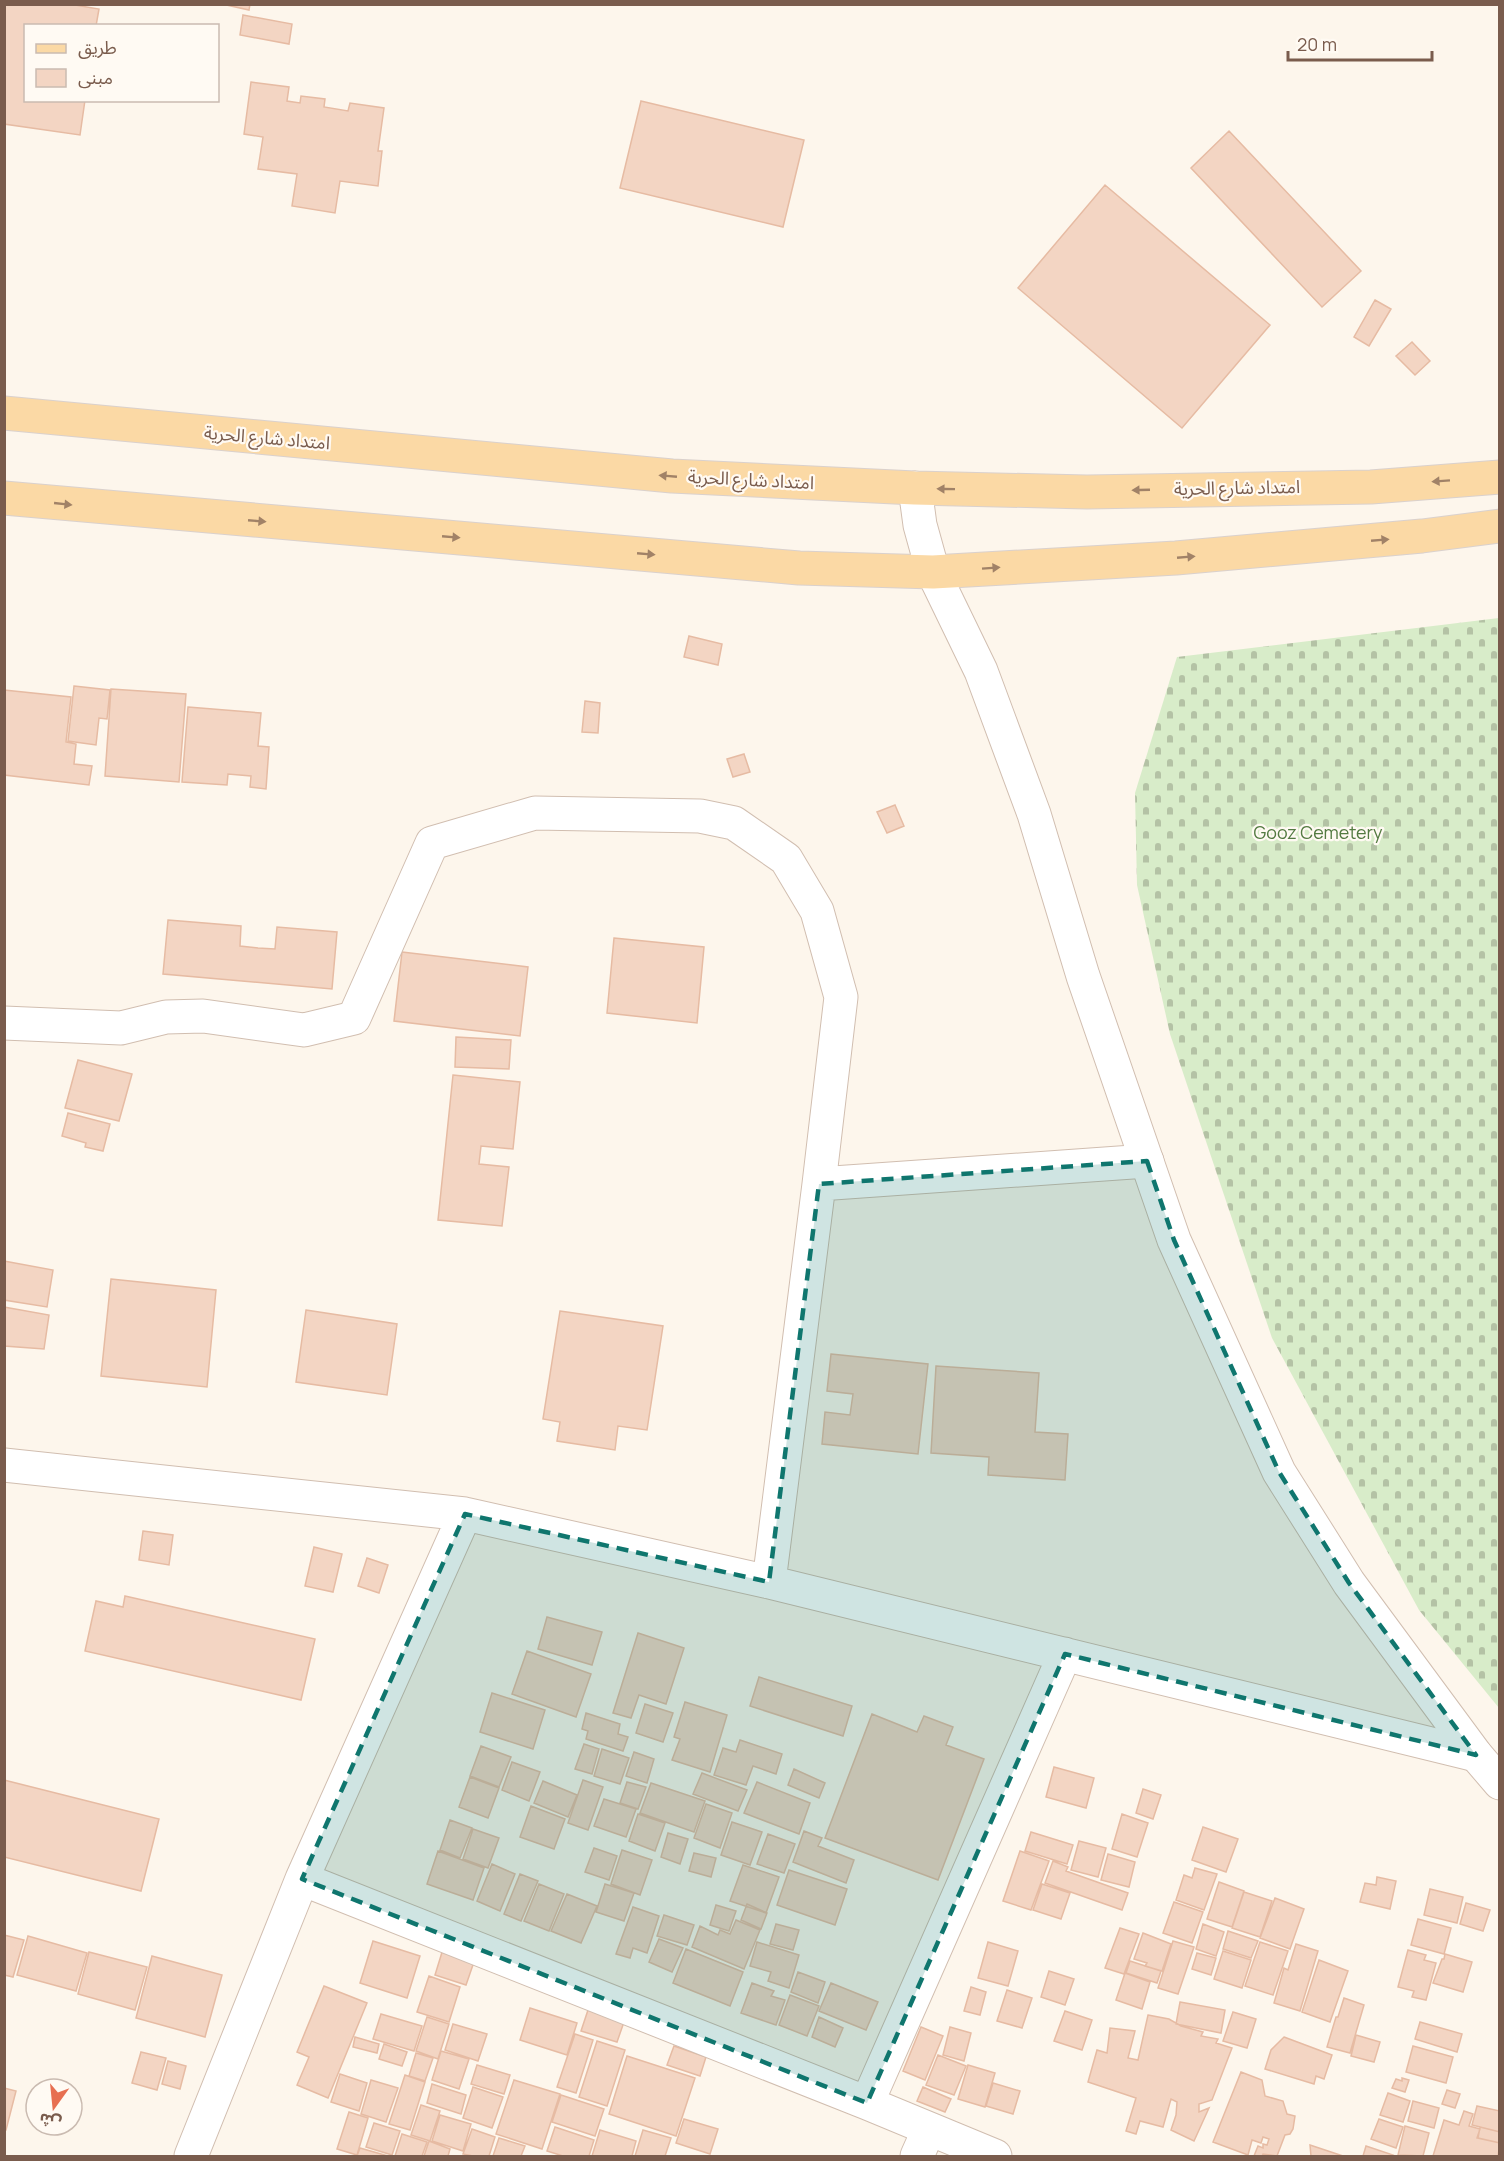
<svg xmlns="http://www.w3.org/2000/svg" width="1504" height="2161" viewBox="0 0 1504 2161" font-family="Manrope,'Noto Sans Arabic',sans-serif">
	<style>
		.cemetery { fill: url(#cemetery-stones) }
		.building { fill: #f3d5c3; stroke: #e6bba3; stroke-width: 1.5 }
		.lines { fill: none; stroke-linecap: round; stroke-linejoin: round }
		.minor-casing { stroke: #d1beb0; stroke-width: 35 }
		.tertiary-casing { stroke: #d1beb0; stroke-width: 35 }
		.primary-casing { stroke: #dad1cd; stroke-width: 35 }
		.minor { stroke: #fff; stroke-width: 33 }
		.tertiary { stroke: #fff; stroke-width: 33 }
		.primary { stroke: #fbd9a5; stroke-width: 33 }
		.oneway { fill: #a18267 }
		.marked { fill: #0f766e; fill-opacity: 0.2; stroke: #0f766e; stroke-width: 4.5; stroke-dasharray: 12 8; stroke-linejoin: round }
		.labels { text-anchor: middle; stroke-width: 4.5; stroke-linejoin: round; paint-order: stroke }
		.street-label { font-size: 18px; fill: #7a5c4d; stroke: #fffaf3 }
		.park-label { font-size: 18px; fill: #537a41; stroke: #fffaf3 }
	</style>
	<defs>
		<pattern id="cemetery-stones" width="16" height="16" patternUnits="userSpaceOnUse" patternTransform="scale(1.5)"><rect width="16" height="16" fill="#d8ecc9"/><path d="M2 7V4a2 2 0 0 1 4 0v3zM10 15v-3a2 2 0 0 1 4 0v3z" fill="#b4c2a5"/></pattern>
	</defs>
	<rect width="100%" height="100%" fill="#fdf6ec"/>
	<path class="cemetery" d="M 1499,618 L 1500,618 L 1499,1708 L 1419,1610 L 1272,1338 L 1170,1034 L 1137,885 L 1135,793 L 1177,657 Z"/>
	<path class="building" d="M 4,4 L 69,4 L 99,9 L 96,26 L 26,26 L 26,100 L 85,100 L 80,135 L 4,124 Z
		M 222,4 L 250,4 L 249,10 Z
		M 243,15 L 292,24 L 289,44 L 240,35 Z
		M 251,82 L 289,87 L 287,101 L 300,103 L 301,96 L 325,99 L 324,107 L 348,111 L 350,103 L 384,108 L 378,151 L 382,151 L 378,186 L 340,181 L 335,213 L 292,206 L 297,174 L 258,169 L 263,137 L 244,134 Z
		M 641,101 L 804,140 L 783,227 L 620,188 Z
		M 1229,131 L 1361,271 L 1322,307 L 1191,168 Z
		M 1105,185 L 1270,325 L 1182,428 L 1018,288 Z
		M 1375,300 L 1391,309 L 1369,346 L 1354,337 Z
		M 1412,342 L 1430,361 L 1415,375 L 1396,356 Z
		M 689,636 L 722,644 L 718,665 L 684,657 Z
		M 74,686 L 110,690 L 107,719 L 99,718 L 96,745 L 68,741 Z
		M 111,689 L 186,694 L 179,782 L 105,776 Z
		M 4,690 L 71,697 L 66,742 L 76,744 L 74,764 L 92,766 L 89,785 L 4,775 Z
		M 585,701 L 600,703 L 598,733 L 582,732 Z
		M 188,707 L 261,713 L 258,746 L 269,747 L 266,789 L 250,787 L 251,776 L 228,774 L 227,785 L 182,782 Z
		M 744,754 L 750,772 L 733,777 L 727,759 Z
		M 895,805 L 904,826 L 887,833 L 877,812 Z
		M 168,920 L 241,926 L 240,946 L 258,948 L 275,949 L 277,927 L 337,932 L 332,989 L 163,974 Z
		M 614,938 L 704,947 L 697,1023 L 607,1013 Z
		M 402,952 L 528,967 L 520,1036 L 394,1021 Z
		M 456,1037 L 511,1040 L 509,1069 L 455,1067 Z
		M 78,1060 L 132,1074 L 119,1121 L 65,1108 Z
		M 453,1075 L 520,1082 L 513,1149 L 481,1146 L 479,1164 L 509,1167 L 502,1226 L 438,1220 Z
		M 68,1113 L 110,1124 L 103,1151 L 85,1147 L 86,1143 L 62,1136 Z
		M 4,1261 L 53,1270 L 47,1307 L 4,1300 Z
		M 111,1279 L 216,1290 L 207,1387 L 101,1376 Z
		M 4,1307 L 49,1315 L 44,1349 L 4,1346 Z
		M 306,1310 L 397,1324 L 387,1395 L 296,1382 Z
		M 560,1311 L 663,1326 L 647,1430 L 618,1426 L 615,1450 L 557,1441 L 560,1422 L 543,1419 Z
		M 831,1354 L 928,1364 L 918,1454 L 822,1444 L 825,1412 L 850,1415 L 853,1394 L 827,1391 Z
		M 936,1366 L 1039,1373 L 1035,1432 L 1068,1434 L 1065,1480 L 988,1475 L 989,1457 L 931,1453 Z
		M 143,1531 L 173,1535 L 169,1565 L 139,1560 Z
		M 314,1547 L 342,1554 L 333,1592 L 305,1586 Z
		M 367,1558 L 388,1565 L 379,1593 L 358,1586 Z
		M 125,1596 L 315,1639 L 301,1700 L 85,1651 L 96,1601 L 123,1607 Z
		M 547,1617 L 602,1632 L 592,1665 L 538,1649 Z
		M 638,1633 L 684,1648 L 666,1704 L 639,1695 L 631,1718 L 613,1713 Z
		M 527,1651 L 591,1674 L 576,1717 L 512,1694 Z
		M 759,1677 L 852,1706 L 843,1736 L 750,1706 Z
		M 492,1693 L 545,1710 L 533,1749 L 480,1732 Z
		M 685,1702 L 727,1715 L 710,1772 L 672,1760 L 680,1739 L 674,1737 Z
		M 645,1704 L 673,1713 L 663,1742 L 636,1733 Z
		M 586,1713 L 620,1724 L 618,1734 L 628,1737 L 623,1751 L 586,1739 L 588,1731 L 582,1729 Z
		M 872,1714 L 917,1732 L 924,1716 L 953,1727 L 946,1745 L 984,1759 L 938,1880 L 825,1838 Z
		M 740,1740 L 782,1754 L 776,1774 L 753,1766 L 746,1785 L 714,1775 L 723,1748 L 736,1752 Z
		M 584,1744 L 599,1749 L 592,1774 L 575,1769 Z
		M 481,1746 L 511,1757 L 499,1787 L 470,1776 Z
		M 602,1749 L 629,1758 L 620,1784 L 594,1776 Z
		M 634,1752 L 654,1759 L 647,1783 L 626,1776 Z
		M 512,1762 L 540,1772 L 529,1801 L 502,1790 Z
		M 1054,1767 L 1094,1778 L 1086,1808 L 1046,1797 Z
		M 794,1769 L 825,1783 L 819,1798 L 788,1785 Z
		M 702,1773 L 747,1790 L 738,1811 L 693,1794 Z
		M 470,1777 L 499,1788 L 488,1818 L 459,1807 Z
		M 4,1780 L 159,1819 L 141,1891 L 4,1857 Z
		M 583,1780 L 603,1787 L 588,1830 L 568,1823 Z
		M 543,1781 L 577,1795 L 568,1817 L 534,1803 Z
		M 627,1782 L 646,1787 L 638,1809 L 620,1803 Z
		M 757,1782 L 810,1803 L 799,1834 L 744,1813 Z
		M 651,1783 L 705,1801 L 694,1832 L 640,1813 Z
		M 1143,1789 L 1161,1795 L 1153,1819 L 1136,1813 Z
		M 604,1799 L 636,1809 L 626,1837 L 594,1826 Z
		M 706,1804 L 732,1813 L 720,1848 L 694,1838 Z
		M 531,1806 L 565,1819 L 554,1849 L 520,1837 Z
		M 638,1814 L 665,1823 L 655,1851 L 629,1841 Z
		M 1122,1814 L 1148,1823 L 1137,1857 L 1112,1849 Z
		M 450,1820 L 472,1828 L 460,1858 L 440,1850 Z
		M 732,1822 L 762,1832 L 750,1865 L 721,1855 Z
		M 1203,1827 L 1238,1839 L 1226,1872 L 1192,1860 Z
		M 473,1829 L 499,1838 L 488,1868 L 463,1859 Z
		M 804,1831 L 822,1838 L 818,1846 L 854,1860 L 846,1883 L 793,1862 Z
		M 1031,1832 L 1073,1845 L 1067,1864 L 1025,1851 Z
		M 668,1833 L 688,1839 L 680,1864 L 661,1857 Z
		M 768,1834 L 795,1844 L 784,1873 L 757,1864 Z
		M 1079,1841 L 1106,1848 L 1098,1877 L 1071,1870 Z
		M 594,1848 L 617,1856 L 609,1880 L 585,1872 Z
		M 622,1850 L 652,1860 L 640,1895 L 611,1884 Z
		M 438,1851 L 484,1868 L 473,1900 L 427,1884 Z
		M 1020,1851 L 1049,1861 L 1031,1910 L 1003,1901 Z
		M 694,1853 L 716,1858 L 711,1877 L 689,1871 Z
		M 1108,1854 L 1135,1862 L 1129,1887 L 1101,1880 Z
		M 1053,1861 L 1068,1867 L 1066,1871 L 1128,1893 L 1122,1910 L 1045,1883 Z
		M 492,1864 L 515,1874 L 500,1911 L 477,1901 Z
		M 743,1865 L 779,1877 L 766,1913 L 730,1901 Z
		M 1195,1868 L 1217,1874 L 1204,1910 L 1176,1900 L 1184,1875 L 1192,1878 Z
		M 789,1870 L 847,1889 L 835,1925 L 777,1905 Z
		M 520,1874 L 538,1881 L 521,1921 L 504,1914 Z
		M 1377,1877 L 1396,1881 L 1390,1909 L 1360,1902 L 1365,1883 L 1376,1885 Z
		M 1219,1882 L 1244,1891 L 1232,1927 L 1207,1919 Z
		M 539,1884 L 564,1894 L 549,1931 L 524,1921 Z
		M 605,1884 L 634,1893 L 624,1921 L 596,1912 Z
		M 1042,1884 L 1070,1893 L 1061,1919 L 1033,1910 Z
		M 1430,1889 L 1463,1897 L 1457,1923 L 1424,1915 Z
		M 1244,1892 L 1272,1901 L 1260,1937 L 1232,1928 Z
		M 567,1894 L 597,1906 L 581,1943 L 551,1931 Z
		M 1275,1898 L 1304,1909 L 1290,1949 L 1260,1938 Z
		M 1174,1902 L 1203,1912 L 1192,1943 L 1163,1933 Z
		M 1466,1903 L 1490,1910 L 1483,1931 L 1460,1924 Z
		M 747,1904 L 767,1913 L 761,1929 L 741,1920 Z
		M 716,1905 L 736,1911 L 729,1931 L 710,1925 Z
		M 633,1907 L 659,1916 L 647,1953 L 633,1948 L 630,1958 L 616,1954 Z
		M 664,1915 L 694,1925 L 687,1945 L 657,1936 Z
		M 1418,1919 L 1451,1928 L 1444,1954 L 1411,1945 Z
		M 736,1920 L 760,1930 L 744,1969 L 692,1947 L 700,1926 L 718,1935 L 720,1930 L 730,1934 Z
		M 776,1924 L 799,1930 L 793,1950 L 770,1944 Z
		M 1203,1924 L 1224,1932 L 1216,1956 L 1196,1949 Z
		M 1120,1928 L 1139,1934 L 1124,1974 L 1105,1968 Z
		M 1228,1931 L 1258,1941 L 1251,1958 L 1223,1949 Z
		M 1143,1933 L 1171,1944 L 1162,1971 L 1145,1966 L 1147,1963 L 1134,1959 Z
		M 4,1935 L 24,1940 L 13,1977 L 4,1975 Z
		M 28,1936 L 87,1953 L 76,1991 L 17,1975 Z
		M 659,1939 L 683,1948 L 672,1972 L 649,1962 Z
		M 373,1941 L 420,1956 L 407,1998 L 360,1983 Z
		M 1173,1941 L 1194,1947 L 1178,1994 L 1158,1988 Z
		M 757,1942 L 799,1955 L 789,1988 L 768,1981 L 771,1972 L 750,1966 Z
		M 988,1942 L 1018,1951 L 1008,1986 L 978,1978 Z
		M 1260,1942 L 1288,1951 L 1273,1995 L 1245,1986 Z
		M 1296,1944 L 1318,1951 L 1300,2011 L 1274,2003 L 1284,1968 L 1288,1970 Z
		M 443,1949 L 475,1959 L 466,1985 L 435,1975 Z
		M 686,1949 L 743,1972 L 730,2006 L 673,1983 Z
		M 1408,1950 L 1426,1955 L 1424,1960 L 1436,1963 L 1426,2000 L 1412,1997 L 1414,1991 L 1398,1987 Z
		M 1223,1951 L 1251,1960 L 1242,1988 L 1214,1979 Z
		M 89,1952 L 147,1967 L 135,2010 L 78,1994 Z
		M 1197,1953 L 1216,1958 L 1211,1975 L 1192,1969 Z
		M 1445,1954 L 1472,1962 L 1463,1992 L 1433,1983 L 1442,1959 L 1444,1959 Z
		M 152,1956 L 222,1975 L 205,2037 L 136,2018 Z
		M 1319,1960 L 1348,1971 L 1330,2022 L 1302,2012 Z
		M 1130,1961 L 1161,1971 L 1157,1983 L 1126,1973 Z
		M 1049,1971 L 1074,1979 L 1065,2005 L 1041,1997 Z
		M 798,1972 L 825,1982 L 818,2003 L 791,1992 Z
		M 1125,1973 L 1150,1982 L 1142,2009 L 1116,2000 Z
		M 429,1976 L 460,1987 L 449,2022 L 417,2012 Z
		M 752,1983 L 774,1991 L 771,1996 L 785,2000 L 776,2025 L 741,2013 Z
		M 831,1983 L 878,2002 L 866,2030 L 819,2011 Z
		M 324,1986 L 367,2003 L 328,2098 L 297,2085 L 309,2057 L 297,2052 Z
		M 971,1987 L 986,1992 L 980,2015 L 964,2011 Z
		M 1007,1990 L 1032,1998 L 1022,2028 L 997,2021 Z
		M 790,1995 L 819,2006 L 807,2036 L 779,2025 Z
		M 1344,1998 L 1364,2005 L 1350,2053 L 1327,2047 L 1336,2017 L 1338,2017 Z
		M 1180,2002 L 1225,2010 L 1221,2033 L 1176,2024 Z
		M 530,2008 L 577,2023 L 567,2055 L 520,2040 Z
		M 588,2010 L 624,2022 L 617,2042 L 581,2031 Z
		M 1065,2011 L 1092,2020 L 1082,2050 L 1054,2041 Z
		M 1233,2012 L 1256,2019 L 1247,2048 L 1223,2041 Z
		M 381,2014 L 422,2026 L 414,2051 L 373,2039 Z
		M 1148,2015 L 1169,2019 L 1181,2026 L 1203,2032 L 1201,2036 L 1218,2039 L 1216,2043 L 1232,2048 L 1212,2100 L 1199,2104 L 1199,2112 L 1209,2108 L 1194,2141 L 1171,2130 L 1176,2115 L 1177,2102 L 1171,2099 L 1163,2127 L 1140,2121 L 1136,2134 L 1126,2131 L 1136,2098 L 1088,2082 L 1097,2050 L 1107,2053 L 1110,2028 L 1135,2031 L 1128,2058 L 1138,2060 Z
		M 427,2017 L 449,2024 L 438,2059 L 416,2051 Z
		M 819,2017 L 843,2028 L 835,2047 L 812,2037 Z
		M 1420,2022 L 1462,2034 L 1457,2052 L 1415,2039 Z
		M 453,2024 L 487,2034 L 478,2061 L 445,2050 Z
		M 921,2027 L 943,2036 L 925,2080 L 903,2071 Z
		M 950,2027 L 971,2033 L 964,2061 L 943,2055 Z
		M 575,2034 L 593,2040 L 576,2093 L 557,2087 Z
		M 1356,2035 L 1380,2042 L 1374,2062 L 1351,2056 Z
		M 355,2037 L 379,2044 L 377,2053 L 353,2047 Z
		M 1284,2037 L 1332,2055 L 1324,2079 L 1316,2076 L 1314,2084 L 1265,2069 L 1271,2050 Z
		M 597,2041 L 625,2050 L 607,2106 L 579,2097 Z
		M 384,2044 L 407,2052 L 402,2066 L 379,2059 Z
		M 674,2046 L 706,2057 L 700,2076 L 667,2065 Z
		M 1413,2046 L 1453,2057 L 1446,2083 L 1406,2072 Z
		M 441,2051 L 469,2059 L 459,2089 L 432,2080 Z
		M 141,2052 L 166,2058 L 157,2090 L 132,2083 Z
		M 416,2053 L 433,2058 L 425,2081 L 409,2076 Z
		M 938,2055 L 966,2066 L 954,2095 L 926,2085 Z
		M 627,2056 L 695,2078 L 676,2136 L 609,2114 Z
		M 168,2061 L 186,2066 L 180,2089 L 162,2084 Z
		M 477,2065 L 510,2075 L 504,2094 L 471,2084 Z
		M 968,2065 L 995,2073 L 985,2107 L 958,2099 Z
		M 1241,2072 L 1262,2080 L 1265,2096 L 1283,2101 L 1287,2114 L 1295,2116 L 1293,2129 L 1290,2134 L 1285,2135 L 1277,2156 L 1263,2154 L 1262,2156 L 1254,2156 L 1258,2146 L 1263,2148 L 1263,2144 L 1267,2145 L 1269,2139 L 1263,2137 L 1261,2143 L 1252,2140 L 1248,2155 L 1213,2142 Z
		M 340,2074 L 367,2083 L 359,2111 L 331,2102 Z
		M 405,2075 L 425,2082 L 410,2130 L 389,2124 Z
		M 1402,2078 L 1409,2080 L 1405,2092 L 1392,2088 L 1396,2079 L 1402,2081 Z
		M 371,2080 L 398,2088 L 386,2122 L 361,2114 Z
		M 514,2080 L 560,2094 L 542,2149 L 496,2134 Z
		M 993,2083 L 1020,2091 L 1013,2114 L 986,2106 Z
		M 432,2084 L 466,2095 L 461,2114 L 427,2103 Z
		M 473,2087 L 503,2097 L 492,2128 L 463,2118 Z
		M 923,2087 L 951,2099 L 945,2112 L 917,2101 Z
		M 4,2088 L 16,2091 L 6,2130 L 4,2130 Z
		M 1447,2090 L 1460,2094 L 1455,2108 L 1442,2104 Z
		M 1388,2093 L 1410,2101 L 1403,2122 L 1380,2115 Z
		M 561,2095 L 604,2109 L 595,2136 L 552,2122 Z
		M 1413,2101 L 1439,2108 L 1434,2128 L 1408,2121 Z
		M 421,2105 L 440,2111 L 430,2141 L 411,2135 Z
		M 1477,2106 L 1500,2111 L 1500,2132 L 1472,2125 Z
		M 1464,2111 L 1473,2114 L 1469,2126 L 1480,2129 L 1477,2138 L 1500,2143 L 1498,2156 L 1433,2156 L 1444,2120 L 1459,2125 Z
		M 349,2112 L 368,2118 L 357,2155 L 337,2149 Z
		M 440,2115 L 471,2124 L 463,2151 L 432,2141 Z
		M 684,2119 L 718,2129 L 710,2154 L 676,2143 Z
		M 1379,2119 L 1403,2127 L 1396,2148 L 1371,2139 Z
		M 374,2123 L 400,2131 L 392,2155 L 366,2147 Z
		M 1405,2126 L 1429,2133 L 1423,2156 L 1398,2155 Z
		M 555,2127 L 594,2140 L 589,2156 L 563,2156 L 547,2151 Z
		M 1480,2127 L 1500,2132 L 1500,2143 L 1478,2138 Z
		M 472,2129 L 495,2137 L 489,2156 L 473,2156 L 463,2154 Z
		M 600,2130 L 636,2141 L 632,2156 L 592,2156 Z
		M 643,2130 L 671,2138 L 665,2156 L 635,2156 Z
		M 402,2134 L 427,2142 L 422,2156 L 395,2156 Z
		M 499,2138 L 525,2146 L 521,2156 L 493,2156 Z
		M 429,2141 L 450,2149 L 448,2156 L 424,2156 Z
		M 1310,2145 L 1343,2156 L 1311,2156 Z
		M 1366,2146 L 1393,2155 L 1392,2156 L 1363,2156 Z
		M 360,2148 L 388,2156 L 357,2156 Z"/>
	<g class="lines">
		<g class="minor-casing">
			<path id="minor" d="M 4,1023 L 121,1028 L 166,1017 L 203,1016 L 304,1030 L 354,1018 L 432,843 L 535,813 L 700,816 L 734,823 L 786,859 L 817,911 L 841,997 L 819,1184 L 769,1582
				M 819,1184 L 1147,1161
				M 4,1465 L 465,1514 L 769,1582 L 1476,1755
				M 302,1879 L 867,2103 L 995,2156
				M 867,2103 L 1065,1654
				M 191,2156 L 302,1879 L 465,1514
				M 917,2156 L 929,2129"/>
		</g>
		<g class="tertiary-casing">
			<path id="tertiary" d="M 915,488 L 920,525 L 933,572 L 981,671 L 1034,814 L 1083,976 L 1174,1240 L 1279,1472 L 1349,1583 L 1476,1755 L 1500,1783"/>
		</g>
		<g class="primary-casing">
			<path id="primary" d="M 4,413 L 672,476 L 915,488 L 1087,492 L 1371,487 L 1500,477
				M 4,498 L 799,568 L 933,572 L 1176,558 L 1422,536 L 1500,526"/>
		</g>
		<use href="#minor" class="minor"/>
		<use href="#tertiary" class="tertiary"/>
		<use href="#primary" class="primary"/>
	</g>
	<defs><path id="oneway-solid" d="M-6-.8H1V-3.2L6.5 0L1 3.2V.8H-6Z" transform="scale(1.5)"/></defs>
	<g class="oneway">
		<use href="#oneway-solid" transform="translate(668 476) rotate(-175)"/>
		<use href="#oneway-solid" transform="translate(1441 481) rotate(176)"/>
		<use href="#oneway-solid" transform="translate(946 489) rotate(-179)"/>
		<use href="#oneway-solid" transform="translate(1141 490) rotate(178)"/>
		<use href="#oneway-solid" transform="translate(63 504) rotate(6)"/>
		<use href="#oneway-solid" transform="translate(257 521) rotate(5)"/>
		<use href="#oneway-solid" transform="translate(451 537) rotate(5)"/>
		<use href="#oneway-solid" transform="translate(1380 540) rotate(-5)"/>
		<use href="#oneway-solid" transform="translate(646 554) rotate(5)"/>
		<use href="#oneway-solid" transform="translate(1186 557) rotate(-5)"/>
		<use href="#oneway-solid" transform="translate(991 568) rotate(-4)"/>
	</g>
	<path class="marked" d="M 1147,1161 L 1174,1240 L 1279,1472 L 1349,1583 L 1476,1755 L 1065,1654 L 867,2103 L 302,1879 L 465,1514 L 769,1582 L 819,1184 Z"/>
	<g class="labels">
		<g class="street-label">
			<text transform="translate(267 438) rotate(5)" y="6">امتداد شارع الحرية</text>
			<text transform="translate(751 480) rotate(3)" y="6">امتداد شارع الحرية</text>
			<text transform="translate(1237 488) rotate(-1)" y="6">امتداد شارع الحرية</text>
		</g>
		<g class="park-label">
			<text x="1318" y="839">Gooz Cemetery</text>
		</g>
	</g>
	<rect width="1504" height="2161" fill="none" stroke="#7a5c4d" stroke-width="12"/>
	<rect x="24" y="24" width="195" height="78" fill="#fffaf3" stroke="#cabbb1" stroke-width="1.5"/>
	<rect x="36" y="44" width="30" height="9" fill="#fbd9a5" stroke="#cabbb1" stroke-width="1.5"/>
	<text x="78" y="54" font-size="18" fill="#7a5c4d">طريق</text>
	<rect x="36" y="69" width="30" height="18" fill="#f3d5c3" stroke="#cabbb1" stroke-width="1.5"/>
	<text x="78" y="84" font-size="18" fill="#7a5c4d">مبنى</text>
	<g transform="translate(54 2107) rotate(195)"><circle r="28" fill="#fffaf3" stroke="#cabbb1" stroke-width="1.5"/>
	<path d="M0-4.5L10 22L0 15L-10 22Z" fill="#e76f51"/>
	<text y="-9" font-size="16" font-weight="bold" text-anchor="middle" fill="#7a5c4d">ش</text>
	</g>
	<path d="M1288 51v9h144v-9" fill="none" stroke="#7a5c4d" stroke-width="3"/>
	<text x="1297" y="51" font-size="18" fill="#7a5c4d" stroke="#fffaf3" stroke-width="4.5" paint-order="stroke">20 m</text>
</svg>
